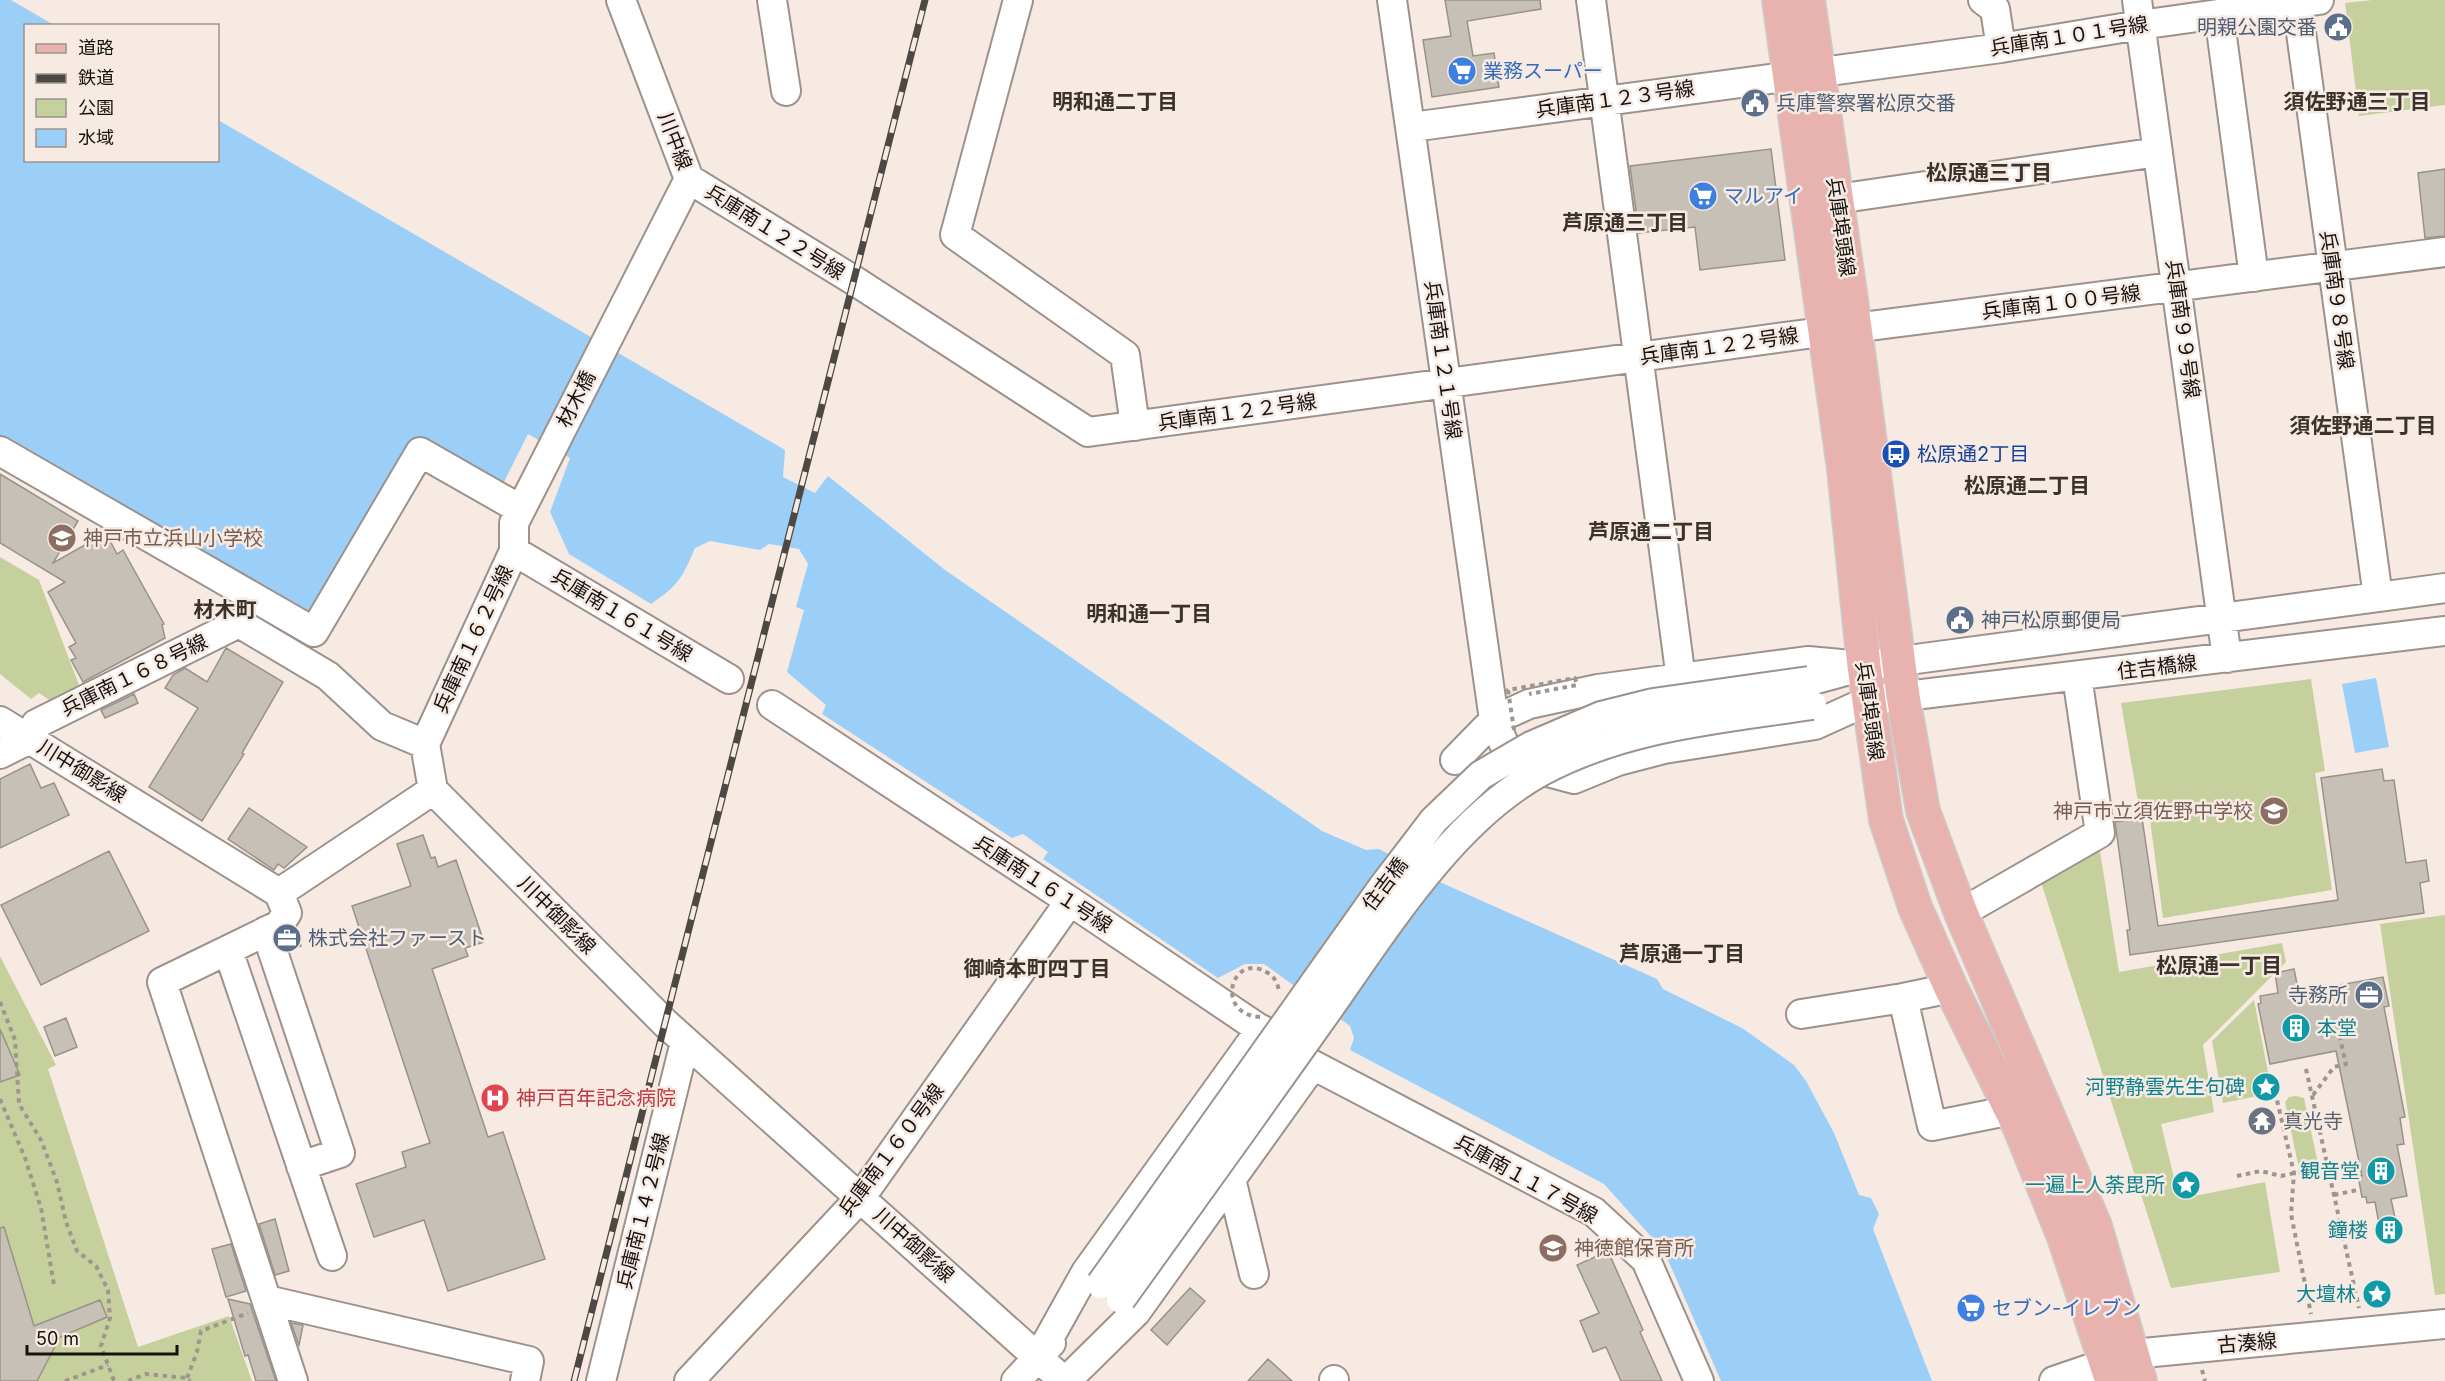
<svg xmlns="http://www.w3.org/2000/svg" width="2445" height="1381" viewBox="0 0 2445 1381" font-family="Inter,'Noto Sans JP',sans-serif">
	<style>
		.green { fill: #c6d09c }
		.water { fill: #9ccff8 }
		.building { fill: #c7c0b6; stroke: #999288; stroke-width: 1.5 }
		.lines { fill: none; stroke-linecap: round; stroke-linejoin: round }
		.minor-casing { stroke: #9d928b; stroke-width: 32 }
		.major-casing { stroke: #cccbca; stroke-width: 36 }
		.path { stroke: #9e958f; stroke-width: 4; stroke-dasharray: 4.5 4.5; stroke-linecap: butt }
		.minor { stroke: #fff; stroke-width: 28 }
		.major { stroke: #e8b3ae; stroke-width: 33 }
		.rail-casing { stroke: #4d4843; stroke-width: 7 }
		.rail { stroke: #f6eae2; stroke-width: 4.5; stroke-dasharray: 14; stroke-linecap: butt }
		.minor-bridge-casing { stroke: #9d928b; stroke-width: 32; stroke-linecap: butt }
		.path-bridge { stroke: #9e958f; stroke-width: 4; stroke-dasharray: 4.5 4.5; stroke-linecap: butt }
		.minor-bridge { stroke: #fff; stroke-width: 28 }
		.labels { text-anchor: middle; stroke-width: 5; stroke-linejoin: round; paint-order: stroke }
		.service-label { font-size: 20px; fill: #4e5e75; stroke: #f6eae2; text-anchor: start }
		.street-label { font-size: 20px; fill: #16120f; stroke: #f6eae2 }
		.shop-label { font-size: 20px; fill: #366cbe; stroke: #f6eae2; text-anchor: start }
		.transit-label { font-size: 20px; fill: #164399; stroke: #f6eae2; text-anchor: start }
		.education-label { font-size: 20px; fill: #785e54; stroke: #f6eae2; text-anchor: start }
		.culture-label { font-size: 20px; fill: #0d838f; stroke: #f6eae2; text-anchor: end }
		.health-label { font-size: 20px; fill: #be3a42; stroke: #f6eae2; text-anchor: start }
		.worship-label { font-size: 20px; fill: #5b616d; stroke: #f6eae2; text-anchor: start }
		.neighbourhood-label { font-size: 21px; font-weight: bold; fill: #3b322c; stroke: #f6eae2 }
	</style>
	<rect width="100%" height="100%" fill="#f6eae2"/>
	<path class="green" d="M 2372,0 L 2445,0 L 2445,105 L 2359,116 L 2345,3 Z
		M 0,557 L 39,580 L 79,685 L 52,702 L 39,693 L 31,699 L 0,674 Z
		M 2311,679 L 2325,771 L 2315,773 L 2332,890 L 2163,918 L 2149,812 L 2140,813 L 2121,703 Z
		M 2099,845 L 2119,972 L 2282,943 L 2286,962 L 2203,1045 L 2214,1112 L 2161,1124 L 2179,1199 L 2265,1182 L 2280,1272 L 2171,1288 L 2040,879 Z
		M 2445,915 L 2445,1294 L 2435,1295 L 2380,924 Z
		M 0,956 L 56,1065 L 48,1069 L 138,1347 L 229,1316 L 252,1381 L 0,1381 Z
		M 2254,1000 L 2272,1093 L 2223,1103 L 2212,1041 Z
		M 2296,1096 L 2304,1098 L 2317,1159 L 2316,1163 L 2302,1166 L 2298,1164 L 2285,1102 L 2289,1097 Z"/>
	<path class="water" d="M 0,0 L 11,0 L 54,25 L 26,26 L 26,160 L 218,160 L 218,120 L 785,450 L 783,477 L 815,493 L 828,476 L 945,570 L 1322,831 L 1366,850 L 1379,849 L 1442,883 L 1657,979 L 1663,989 L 1742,1028 L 1794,1065 L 1806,1081 L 1834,1133 L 1859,1195 L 1871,1198 L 1879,1214 L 1873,1229 L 1932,1381 L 1721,1381 L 1664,1251 L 1604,1184 L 1350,1050 L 1354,1038 L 1350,1026 L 1264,964 L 1245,964 L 1218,978 L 1043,859 L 1048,852 L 1023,834 L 1012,838 L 822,714 L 826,705 L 787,672 L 804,610 L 796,607 L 808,564 L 799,549 L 769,544 L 760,550 L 710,541 L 695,548 C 682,578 679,585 651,604 L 569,554 L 550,512 L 570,458 L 528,434 L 503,484 L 417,436 L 308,616 L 0,438 Z
		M 2376,678 L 2389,747 L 2355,753 L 2342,684 Z"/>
	<path class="building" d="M 1445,0 L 1540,0 L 1541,9 L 1467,21 L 1473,56 L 1494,53 L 1499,87 L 1432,97 L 1423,40 L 1451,36 Z
		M 1771,149 L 1785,260 L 1700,270 L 1695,227 L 1639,233 L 1630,166 Z
		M 2445,169 L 2445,236 L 2425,238 L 2418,173 Z
		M 0,474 L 78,521 L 53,563 L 106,533 L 117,554 L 123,550 L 164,624 L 162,625 L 165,638 L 83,682 L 71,660 L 76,658 L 69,647 L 76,643 L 48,592 L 65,582 L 0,543 Z
		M 226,648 L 283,682 L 242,753 L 244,754 L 202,821 L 149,787 L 198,708 L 165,688 L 173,675 L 185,668 L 207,682 Z
		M 134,694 L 138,703 L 105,718 L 101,710 Z
		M 30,764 L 41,788 L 54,783 L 69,815 L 0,848 L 0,779 Z
		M 2382,769 L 2384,781 L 2394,780 L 2406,863 L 2426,860 L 2429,881 L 2420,883 L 2424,913 L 2130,955 L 2127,930 L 2130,930 L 2115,822 L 2142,818 L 2158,926 L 2338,900 L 2321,778 Z
		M 249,808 L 307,847 L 284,868 L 278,864 L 274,870 L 228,839 Z
		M 423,835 L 431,858 L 435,857 L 438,867 L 456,860 L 484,942 L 465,948 L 468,956 L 432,969 L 488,1137 L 503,1132 L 545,1259 L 448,1291 L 424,1220 L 374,1237 L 356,1184 L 406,1167 L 402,1152 L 430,1143 L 352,906 L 411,886 L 397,844 Z
		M 109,851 L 149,931 L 41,985 L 1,905 Z
		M 296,929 L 301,946 L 289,949 L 286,940 Z
		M 2294,969 L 2298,989 L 2317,985 L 2318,989 L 2383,977 L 2389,1006 L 2384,1007 L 2405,1117 L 2400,1118 L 2404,1144 L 2397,1145 L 2407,1196 L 2391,1199 L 2399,1237 L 2382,1240 L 2375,1202 L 2367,1203 L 2366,1197 L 2362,1197 L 2358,1176 L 2362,1176 L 2336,1051 L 2270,1064 L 2258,1004 L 2261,1003 L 2260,996 L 2278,993 L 2275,973 Z
		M 66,1018 L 77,1047 L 55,1056 L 44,1027 Z
		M 0,1029 L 20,1075 L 0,1082 Z
		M 275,1219 L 289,1271 L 275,1275 L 259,1224 Z
		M 4,1227 L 34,1326 L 100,1300 L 107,1317 L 60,1337 L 37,1381 L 0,1381 L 0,1228 Z
		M 231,1244 L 246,1291 L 226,1297 L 212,1249 Z
		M 1608,1251 L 1643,1330 L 1640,1332 L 1662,1381 L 1621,1381 L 1606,1347 L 1593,1352 L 1580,1321 L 1599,1313 L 1577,1265 Z
		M 1190,1288 L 1205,1301 L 1167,1345 L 1151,1330 Z
		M 228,1299 L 250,1304 L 276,1381 L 256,1381 L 248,1355 L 245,1356 Z
		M 291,1323 L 303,1325 L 299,1345 Z
		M 1268,1359 L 1292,1381 L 1248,1381 Z"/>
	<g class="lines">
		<g class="minor-casing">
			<path id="minor" d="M 772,0 L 786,91
				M 1018,0 L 955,235 L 1125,355 L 1135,426
				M 1392,0 L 1494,720 L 1504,744 L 1533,768 L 1574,779 L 1618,761 L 1664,749 L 1815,725 L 1868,701
				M 1591,0 L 1681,679
				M 1983,0 L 1995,9 L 2001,48
				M 2137,0 L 2227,658
				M 2297,3 L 2378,597
				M 2219,14 L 2254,277
				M 1412,127 L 2001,48 L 2140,25 L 2319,0
				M 689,179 L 855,281 L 1088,432 L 1807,334 L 2445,252
				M 1837,199 L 2158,152
				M 0,451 L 314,632 L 420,452 L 520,509
				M 514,551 L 729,679
				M 1809,681 L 1864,666 L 2445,588
				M 1881,699 L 2445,631
				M 772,705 L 1070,901 L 1313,1065 L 1594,1212 L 1646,1260 L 1699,1381
				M 0,721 L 279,893 L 433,790
				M 30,739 L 36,724 L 239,623 L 328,676 L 382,726 L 425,744
				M 0,754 L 30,739
				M 1455,760 L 1494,720 L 1529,704 L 1598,689 L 1808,661 L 1841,664
				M 433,790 L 425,744 L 514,551 L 514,523 L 689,179 L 621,0
				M 433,790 L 665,1023 L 1064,1381
				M 279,893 L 287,913 L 279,925 L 162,982 L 293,1381
				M 1961,913 L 2100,833 L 2077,676
				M 266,931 L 340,1153 L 301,1166
				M 228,950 L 332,1256
				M 1903,998 L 1932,1126 L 2012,1110
				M 1801,1014 L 1903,998 L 1951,988
				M 1231,1179 L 1254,1274
				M 267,1300 L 529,1361 L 525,1381
				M 1038,1358 L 1086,1272 L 1261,1029
				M 601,1381 L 685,1042
				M 689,1381 L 861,1197 L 1070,901
				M 1016,1381 L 1051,1343
				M 1066,1381 L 1136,1312 L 1313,1065
				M 1334,1381 L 1334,1380
				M 2054,1381 L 2133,1354 L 2445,1324"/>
		</g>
		<g class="major-casing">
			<path id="major" d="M 1779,0 L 1844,469 L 1864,666 L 1886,820 L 1915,907 L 1951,988 L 2020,1128 L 2064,1237 L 2112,1381
				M 1808,0 L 1855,328 L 1903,696 L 1923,811 L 1961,913 L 2095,1226 L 2140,1381"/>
		</g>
		<path class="path" d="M 0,1002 L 15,1040 L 19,1104 L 41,1140 L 57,1182 L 66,1222 L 77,1251 L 96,1266 L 108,1290 L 110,1318 L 101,1346 L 114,1381
			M 2306,1069 L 2359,1308
			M 2273,1083 L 2294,1173 L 2291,1214 L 2311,1314
			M 2313,1095 L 2334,1067 L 2346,1064 L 2340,1038
			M 0,1099 L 25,1158 L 41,1208 L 54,1285
			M 2237,1176 L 2261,1171 L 2281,1176 L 2327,1166
			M 2334,1195 L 2357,1190
			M 2202,1370 L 2205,1381
			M 187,1378 L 197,1352 L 201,1331 L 248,1313
			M 65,1381 L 108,1365
			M 128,1381 L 146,1374 L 187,1378 L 190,1381"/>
		<use href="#minor" class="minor"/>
		<use href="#major" class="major"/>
		<g class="rail-casing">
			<path id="rail" d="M 574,1381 L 925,0"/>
		</g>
		<use href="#rail" class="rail"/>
		<g class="minor-bridge-casing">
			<path id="minor-bridge" d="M 1101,1284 L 1382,888 L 1434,820 L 1481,775 L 1531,746 L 1601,716 L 1653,703 L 1809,681
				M 1121,1299 C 1188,1206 1254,1114 1320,1021 C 1381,936 1449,821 1542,771 C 1626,726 1720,719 1812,705"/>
		</g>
		<path class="path-bridge" d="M 1514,730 L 1508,690 L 1575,678 L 1577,685 L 1529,694
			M 1260,1017 C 1213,1014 1232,950 1268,973 C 1275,977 1278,984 1279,992"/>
		<use href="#minor-bridge" class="minor-bridge"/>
	</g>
	<defs>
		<g id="civic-disc" transform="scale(1.5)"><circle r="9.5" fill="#5c6f8a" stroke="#f6eae2"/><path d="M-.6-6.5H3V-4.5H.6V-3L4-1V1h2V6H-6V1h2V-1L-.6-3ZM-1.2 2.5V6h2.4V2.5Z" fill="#fff"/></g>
		<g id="supermarket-disc" transform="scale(1.5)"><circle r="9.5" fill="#3f7fe0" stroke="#f6eae2"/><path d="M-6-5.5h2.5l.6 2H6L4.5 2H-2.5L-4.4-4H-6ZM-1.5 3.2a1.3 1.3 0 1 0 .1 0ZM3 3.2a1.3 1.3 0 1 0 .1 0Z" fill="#fff"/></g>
		<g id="bus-disc" transform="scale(1.5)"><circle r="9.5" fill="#1a4fb4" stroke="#f6eae2"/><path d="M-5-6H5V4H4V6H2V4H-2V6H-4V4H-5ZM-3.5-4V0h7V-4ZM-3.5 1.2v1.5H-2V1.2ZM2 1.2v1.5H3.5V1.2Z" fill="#fff"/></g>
		<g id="school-disc" transform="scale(1.5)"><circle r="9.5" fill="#8d6e63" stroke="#f6eae2"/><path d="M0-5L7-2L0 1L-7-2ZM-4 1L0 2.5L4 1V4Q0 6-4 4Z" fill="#fff"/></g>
		<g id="office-disc" transform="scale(1.5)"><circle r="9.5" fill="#5c6f8a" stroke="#f6eae2"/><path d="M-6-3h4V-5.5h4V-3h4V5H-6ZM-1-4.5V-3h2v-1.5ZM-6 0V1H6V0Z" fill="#fff"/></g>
		<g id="building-disc" transform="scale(1.5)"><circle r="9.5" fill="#0f9aa8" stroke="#f6eae2"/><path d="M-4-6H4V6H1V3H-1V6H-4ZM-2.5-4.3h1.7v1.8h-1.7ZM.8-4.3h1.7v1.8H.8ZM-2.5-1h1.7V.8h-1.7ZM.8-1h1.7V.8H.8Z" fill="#fff"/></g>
		<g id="sight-disc" transform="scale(1.5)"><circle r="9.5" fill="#0f9aa8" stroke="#f6eae2"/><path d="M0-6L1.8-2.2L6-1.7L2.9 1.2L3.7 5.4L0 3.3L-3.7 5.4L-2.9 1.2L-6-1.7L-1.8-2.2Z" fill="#fff"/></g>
		<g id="hospital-disc" transform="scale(1.5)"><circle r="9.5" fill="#e0444e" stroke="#f6eae2"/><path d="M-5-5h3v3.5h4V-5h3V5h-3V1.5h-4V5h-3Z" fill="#fff"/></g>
		<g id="temple-disc" transform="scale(1.5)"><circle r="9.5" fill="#6b7280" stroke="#f6eae2"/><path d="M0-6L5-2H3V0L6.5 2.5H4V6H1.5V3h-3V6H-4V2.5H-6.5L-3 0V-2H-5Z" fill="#fff"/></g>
	</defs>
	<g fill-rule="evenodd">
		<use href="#civic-disc" x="2338" y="27"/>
		<use href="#supermarket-disc" x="1462" y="71"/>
		<use href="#civic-disc" x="1755" y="103"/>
		<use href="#supermarket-disc" x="1703" y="196"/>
		<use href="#bus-disc" x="1896" y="454"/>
		<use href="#school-disc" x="62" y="538"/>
		<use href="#civic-disc" x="1960" y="620"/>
		<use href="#school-disc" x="2274" y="811"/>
		<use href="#office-disc" x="287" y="938"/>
		<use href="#office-disc" x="2369" y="995"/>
		<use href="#building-disc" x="2296" y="1028"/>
		<use href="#sight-disc" x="2266" y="1087"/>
		<use href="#hospital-disc" x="495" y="1098"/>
		<use href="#temple-disc" x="2262" y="1121"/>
		<use href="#building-disc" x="2381" y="1171"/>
		<use href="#sight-disc" x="2186" y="1185"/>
		<use href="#building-disc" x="2389" y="1230"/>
		<use href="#school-disc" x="1553" y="1248"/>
		<use href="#sight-disc" x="2377" y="1294"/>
		<use href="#supermarket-disc" x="1971" y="1308"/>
	</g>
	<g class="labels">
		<g class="service-label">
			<text x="2317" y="34" text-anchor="end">明親公園交番</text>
			<text x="1776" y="110">兵庫警察署松原交番</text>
			<text x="1981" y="627">神戸松原郵便局</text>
			<text x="308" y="945">株式会社ファースト</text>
			<text x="2348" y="1002" text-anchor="end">寺務所</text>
		</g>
		<g class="street-label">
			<text transform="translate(2069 36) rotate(-9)" y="7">兵庫南１０１号線</text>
			<text transform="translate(1615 99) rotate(-8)" y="7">兵庫南１２３号線</text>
			<text transform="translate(675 141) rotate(69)" y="7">川中線</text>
			<text transform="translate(1841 227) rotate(82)" y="7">兵庫埠頭線</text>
			<text transform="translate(775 232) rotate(32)" y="7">兵庫南１２２号線</text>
			<text transform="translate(2337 300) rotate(82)" y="7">兵庫南９８号線</text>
			<text transform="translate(2061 302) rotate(-7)" y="7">兵庫南１００号線</text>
			<text transform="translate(2183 329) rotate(82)" y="7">兵庫南９９号線</text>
			<text transform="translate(1719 346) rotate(-8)" y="7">兵庫南１２２号線</text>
			<text transform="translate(1443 360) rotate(82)" y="7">兵庫南１２１号線</text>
			<text transform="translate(576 399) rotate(-63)" y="7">材木橋</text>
			<text transform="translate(1237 412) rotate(-8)" y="7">兵庫南１２２号線</text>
			<text transform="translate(622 615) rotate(31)" y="7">兵庫南１６１号線</text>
			<text transform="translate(473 639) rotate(-65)" y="7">兵庫南１６２号線</text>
			<text transform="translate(2157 667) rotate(-7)" y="7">住吉橋線</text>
			<text transform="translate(134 675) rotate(-26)" y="7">兵庫南１６８号線</text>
			<text transform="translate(1870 711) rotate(82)" y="7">兵庫埠頭線</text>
			<text transform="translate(82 771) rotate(32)" y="7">川中御影線</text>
			<text transform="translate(1043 884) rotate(33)" y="7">兵庫南１６１号線</text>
			<text transform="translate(1385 884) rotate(-53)" y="7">住吉橋</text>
			<text transform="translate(557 915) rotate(45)" y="7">川中御影線</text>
			<text transform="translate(891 1150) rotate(-53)" y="7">兵庫南１６０号線</text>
			<text transform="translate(1526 1179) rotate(29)" y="7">兵庫南１１７号線</text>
			<text transform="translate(643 1211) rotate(-76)" y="7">兵庫南１４２号線</text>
			<text transform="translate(914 1245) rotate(42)" y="7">川中御影線</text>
			<text transform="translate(2247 1343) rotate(-5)" y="7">古湊線</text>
		</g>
		<g class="shop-label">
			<text x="1483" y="78">業務スーパー</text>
			<text x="1724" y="203">マルアイ</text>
			<text x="1992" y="1315">セブン-イレブン</text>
		</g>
		<g class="transit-label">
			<text x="1917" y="461">松原通2丁目</text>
		</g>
		<g class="education-label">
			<text x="83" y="545">神戸市立浜山小学校</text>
			<text x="2253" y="818" text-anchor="end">神戸市立須佐野中学校</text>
			<text x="1574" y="1255">神徳館保育所</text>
		</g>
		<g class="culture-label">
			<text x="2317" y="1035" text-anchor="start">本堂</text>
			<text x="2245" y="1094">河野静雲先生句碑</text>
			<text x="2360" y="1178">観音堂</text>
			<text x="2165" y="1192">一遍上人荼毘所</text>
			<text x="2368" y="1237">鐘楼</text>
			<text x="2356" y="1301">大壇林</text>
		</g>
		<g class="health-label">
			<text x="516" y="1105">神戸百年記念病院</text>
		</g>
		<g class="worship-label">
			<text x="2283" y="1128">真光寺</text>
		</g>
		<g class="neighbourhood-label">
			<text x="1115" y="109">明和通二丁目</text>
			<text x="2357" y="109">須佐野通三丁目</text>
			<text x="1989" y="180">松原通三丁目</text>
			<text x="1625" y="230">芦原通三丁目</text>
			<text x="2363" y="433">須佐野通二丁目</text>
			<text x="2027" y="493">松原通二丁目</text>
			<text x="1651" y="539">芦原通二丁目</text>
			<text x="225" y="617">材木町</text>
			<text x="1149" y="621">明和通一丁目</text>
			<text x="1682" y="961">芦原通一丁目</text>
			<text x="2219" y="973">松原通一丁目</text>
			<text x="1037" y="976">御崎本町四丁目</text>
		</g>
	</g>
	<rect x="24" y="24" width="195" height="138" fill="#f6eae2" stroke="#9c948e" stroke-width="1.5"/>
	<rect x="36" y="44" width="30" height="9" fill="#e8b3ae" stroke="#9c948e" stroke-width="1.5"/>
	<text x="78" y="54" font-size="18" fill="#16120f">道路</text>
	<rect x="36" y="74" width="30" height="9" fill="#4d4843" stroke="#9c948e" stroke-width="1.5"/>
	<text x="78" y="84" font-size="18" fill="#16120f">鉄道</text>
	<rect x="36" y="99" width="30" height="18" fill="#c6d09c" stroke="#9c948e" stroke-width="1.5"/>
	<text x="78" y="114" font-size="18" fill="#16120f">公園</text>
	<rect x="36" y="129" width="30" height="18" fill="#9ccff8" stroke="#9c948e" stroke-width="1.5"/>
	<text x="78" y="144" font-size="18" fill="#16120f">水域</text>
	<path d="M27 1345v9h150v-9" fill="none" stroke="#16120f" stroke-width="3"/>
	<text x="36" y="1345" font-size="18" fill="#16120f" stroke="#f6eae2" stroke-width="4.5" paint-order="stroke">50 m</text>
</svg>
